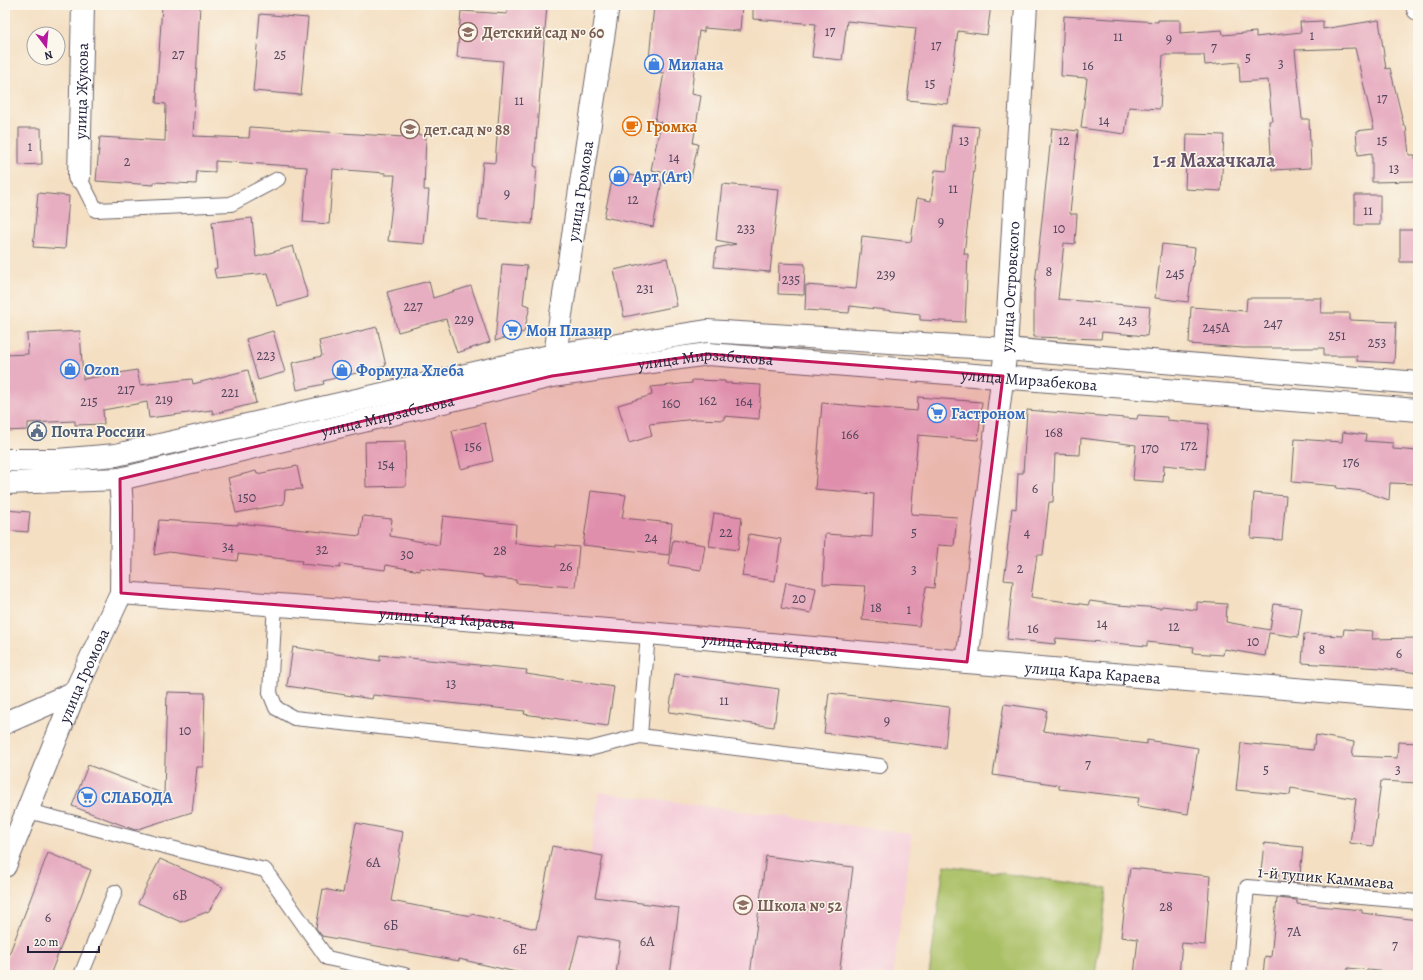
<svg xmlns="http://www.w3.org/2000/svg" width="1423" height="980" viewBox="0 0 1423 980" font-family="Alegreya,serif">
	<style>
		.built { fill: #f5cfda }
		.green { fill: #a9bf63; stroke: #66704f }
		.building { fill: #e7adc1 }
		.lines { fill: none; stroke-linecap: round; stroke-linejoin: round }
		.service-casing { stroke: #6c646a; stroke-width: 16 }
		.minor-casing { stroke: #6c646a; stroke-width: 24 }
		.primary-casing { stroke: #6c646a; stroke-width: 24 }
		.service { stroke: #fff; stroke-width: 14 }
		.minor { stroke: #fff; stroke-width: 22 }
		.primary { stroke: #fff; stroke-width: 22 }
		.marked { fill: #c2185b; fill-opacity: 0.2; stroke: #c2185b; stroke-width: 3; stroke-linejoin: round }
		.labels { text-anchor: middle; stroke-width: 3; stroke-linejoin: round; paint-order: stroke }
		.number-label { font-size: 14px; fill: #53455c }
		.education-label { font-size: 16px; font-weight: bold; fill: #785e54; stroke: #fbf7ec; text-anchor: start }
		.shop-label { font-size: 16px; font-weight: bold; fill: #366cbe; stroke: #fbf7ec; text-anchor: start }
		.street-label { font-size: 16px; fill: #22223b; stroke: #fbf7ec }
		.food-label { font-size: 16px; font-weight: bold; fill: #c56008; stroke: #fbf7ec; text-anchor: start }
		.service-label { font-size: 16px; font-weight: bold; fill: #4e5e75; stroke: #fbf7ec; text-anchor: start }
		.district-label { font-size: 20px; font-weight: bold; fill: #67536a; stroke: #fbf7ec }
	</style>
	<rect width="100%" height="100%" fill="#fbf7ec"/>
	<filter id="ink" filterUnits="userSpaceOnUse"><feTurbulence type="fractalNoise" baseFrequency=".025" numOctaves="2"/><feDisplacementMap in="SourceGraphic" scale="8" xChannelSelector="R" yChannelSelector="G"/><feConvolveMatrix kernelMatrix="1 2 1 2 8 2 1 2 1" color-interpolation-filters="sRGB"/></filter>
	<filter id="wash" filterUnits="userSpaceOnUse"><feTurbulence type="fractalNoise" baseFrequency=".012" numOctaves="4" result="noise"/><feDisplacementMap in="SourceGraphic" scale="16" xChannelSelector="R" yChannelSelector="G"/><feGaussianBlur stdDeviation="0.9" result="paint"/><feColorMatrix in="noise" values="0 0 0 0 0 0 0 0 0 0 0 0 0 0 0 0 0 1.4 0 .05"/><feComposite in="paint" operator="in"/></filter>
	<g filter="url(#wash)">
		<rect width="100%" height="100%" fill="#f4dfc2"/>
		<path class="built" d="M 599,792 L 912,834 L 893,975 L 574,975 Z"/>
		<path class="green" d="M 944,865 L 1107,888 L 1095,975 L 929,975 Z"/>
		<g id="blocks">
			<path class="building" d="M 162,5 L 200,5 L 193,136 L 249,138 L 250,127 L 403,137 L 403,134 L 426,135 L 424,190 L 429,190 L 424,244 L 388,241 L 395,175 L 385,175 L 385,173 L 333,169 L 329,224 L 303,222 L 307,167 L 215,161 L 215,172 L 197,171 L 196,184 L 154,182 L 154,185 L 96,181 L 100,137 L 165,141 L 166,104 L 156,103 Z
				M 507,5 L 547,5 L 534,166 L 537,167 L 532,224 L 478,219 L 483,162 L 495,163 L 503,61 L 457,57 L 461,11 L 507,14 Z
				M 654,5 L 742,5 L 740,31 L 704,28 L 704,32 L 699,31 L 691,94 L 701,96 L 693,143 L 698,144 L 691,178 L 651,170 L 661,122 L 655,121 L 664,73 L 648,71 Z
				M 753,5 L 991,5 L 987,35 L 958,31 L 948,104 L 907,100 L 916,28 L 847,21 L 842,60 L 812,57 L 816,24 L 753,19 Z
				M 260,14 L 308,18 L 301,95 L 253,91 Z
				M 1064,16 L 1158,22 L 1158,20 L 1180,20 L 1180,33 L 1222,30 L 1223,35 L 1256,32 L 1256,37 L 1301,32 L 1300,22 L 1323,21 L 1323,29 L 1379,20 L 1386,69 L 1390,68 L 1404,126 L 1406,126 L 1409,155 L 1415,155 L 1416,181 L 1372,182 L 1372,153 L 1358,155 L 1356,131 L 1374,129 L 1355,48 L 1295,50 L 1302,119 L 1309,119 L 1311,168 L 1272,170 L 1269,121 L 1272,121 L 1268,80 L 1240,82 L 1239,62 L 1205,65 L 1204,55 L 1163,55 L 1160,109 L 1129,107 L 1125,134 L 1081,128 L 1087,78 L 1061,76 Z
				M 952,125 L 979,127 L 964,254 L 968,254 L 965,322 L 920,320 L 920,314 L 850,306 L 849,313 L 805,310 L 806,285 L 856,289 L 862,236 L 911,242 L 917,198 L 931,201 L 935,170 L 947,171 Z
				M 19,128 L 41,128 L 42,164 L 19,165 Z
				M 1052,128 L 1078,131 L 1070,214 L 1077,214 L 1075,244 L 1064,243 L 1058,299 L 1150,307 L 1147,336 L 1102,332 L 1101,339 L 1034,337 L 1034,293 Z
				M 1187,134 L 1224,135 L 1221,191 L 1185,189 Z
				M 614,172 L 662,181 L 653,227 L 604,217 Z
				M 722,184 L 779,189 L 770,272 L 714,267 L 716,248 L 736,244 L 716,240 Z
				M 38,193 L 69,196 L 65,249 L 33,247 Z
				M 1355,195 L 1380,195 L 1380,225 L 1355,225 Z
				M 252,218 L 256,257 L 293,246 L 308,297 L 277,306 L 268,273 L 216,278 L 214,269 L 217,268 L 212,222 Z
				M 1400,230 L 1418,230 L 1418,262 L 1400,262 Z
				M 1162,244 L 1195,248 L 1188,302 L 1155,298 Z
				M 667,258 L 677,306 L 624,317 L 614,270 Z
				M 779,263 L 805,264 L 804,295 L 778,294 Z
				M 502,264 L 527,266 L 523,304 L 530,306 L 524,332 L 495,341 Z
				M 429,281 L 433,298 L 471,286 L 490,342 L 457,353 L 446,319 L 398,332 L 387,292 Z
				M 1247,298 L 1322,298 L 1321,313 L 1350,313 L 1350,320 L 1396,322 L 1394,363 L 1357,361 L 1357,356 L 1324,356 L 1324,348 L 1243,348 L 1189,344 L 1191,307 L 1246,311 Z
				M 377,327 L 386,366 L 323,381 L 324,384 L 297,390 L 292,363 L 322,356 L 319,341 Z
				M 80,331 L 83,379 L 137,370 L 140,385 L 192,379 L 193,384 L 248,370 L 256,403 L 213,414 L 212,410 L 149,418 L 147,402 L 103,410 L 104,424 L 75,425 L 75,421 L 28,423 L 28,430 L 5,431 L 5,355 L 28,354 L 27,334 Z
				M 273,331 L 285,372 L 258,380 L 246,339 Z
				M 692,380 L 725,381 L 725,383 L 761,385 L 759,419 L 724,416 L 724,420 L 696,419 L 649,424 L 652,436 L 629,443 L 618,405 L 652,395 L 651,387 L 692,383 Z
				M 918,397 L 982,402 L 978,440 L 918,435 L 911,514 L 957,517 L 954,546 L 938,545 L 934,588 L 926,587 L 919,626 L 862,620 L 866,586 L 823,584 L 825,534 L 872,537 L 874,494 L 815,489 L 822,403 L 917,411 Z
				M 1027,410 L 1137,419 L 1138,415 L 1167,417 L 1167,420 L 1209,424 L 1205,469 L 1164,465 L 1163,482 L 1133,480 L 1136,445 L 1081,438 L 1080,455 L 1055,454 L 1053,502 L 1049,502 L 1043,555 L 1037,555 L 1031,597 L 1088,605 L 1090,601 L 1118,605 L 1161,608 L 1162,606 L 1197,610 L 1197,602 L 1227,604 L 1226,622 L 1270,630 L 1274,604 L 1302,608 L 1298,637 L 1269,633 L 1265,656 L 1224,649 L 1223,655 L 1193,653 L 1194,647 L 1147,642 L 1147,646 L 1056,638 L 1055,644 L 1007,639 L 1013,581 L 1004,580 L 1008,551 L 1007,551 L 1012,508 L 1016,509 L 1018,473 L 1023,473 Z
				M 485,423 L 493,461 L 461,469 L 452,431 Z
				M 1343,432 L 1366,435 L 1365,441 L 1393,443 L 1393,449 L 1418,451 L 1418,484 L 1390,483 L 1389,500 L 1363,491 L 1336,488 L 1337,486 L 1292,482 L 1295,439 L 1342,442 Z
				M 405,441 L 406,486 L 366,487 L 365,442 Z
				M 297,466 L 302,489 L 285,490 L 284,504 L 236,513 L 228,478 L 256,471 L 257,474 Z
				M 591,491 L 626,495 L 622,518 L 672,523 L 669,555 L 583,545 Z
				M 1254,493 L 1286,496 L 1282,540 L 1251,538 Z
				M 5,510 L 30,512 L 28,532 L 5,530 Z
				M 714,513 L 742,517 L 738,550 L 709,546 Z
				M 363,516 L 392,519 L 390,536 L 439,545 L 443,516 L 516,524 L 515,543 L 556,547 L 556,545 L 579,547 L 575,587 L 516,583 L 516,580 L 483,577 L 483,575 L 420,568 L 420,571 L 386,565 L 385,570 L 340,564 L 340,568 L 301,564 L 302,561 L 238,554 L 237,561 L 169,552 L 154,555 L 159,520 L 238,525 L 238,523 L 360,536 Z
				M 749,534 L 781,539 L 775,581 L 742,576 Z
				M 673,540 L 705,545 L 701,570 L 669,565 Z
				M 786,582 L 816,588 L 811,613 L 781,608 Z
				M 1344,629 L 1373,631 L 1372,639 L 1418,638 L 1418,673 L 1381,668 L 1302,663 L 1304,634 L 1343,636 Z
				M 293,647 L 380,661 L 380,655 L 527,670 L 526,674 L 614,687 L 608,726 L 524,714 L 525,711 L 373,695 L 372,699 L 287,686 Z
				M 675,674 L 779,689 L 774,727 L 669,712 Z
				M 167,692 L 205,693 L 203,767 L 197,767 L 192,812 L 135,830 L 72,806 L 88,765 L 164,794 Z
				M 829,693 L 949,707 L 945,748 L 824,733 Z
				M 1004,704 L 1047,710 L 1043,731 L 1147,744 L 1147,740 L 1198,748 L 1188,814 L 1137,806 L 1139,798 L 1059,789 L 1059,785 L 993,775 Z
				M 1316,735 L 1354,742 L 1352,756 L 1397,758 L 1398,742 L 1418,743 L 1418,783 L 1381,781 L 1373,846 L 1350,843 L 1356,799 L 1291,788 L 1290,795 L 1236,790 L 1241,743 L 1313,750 Z
				M 356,823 L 403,832 L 391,901 L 471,916 L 472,914 L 536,929 L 552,846 L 603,856 L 595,897 L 679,908 L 670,975 L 616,975 L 620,942 L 579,935 L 569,975 L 529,975 L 459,959 L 459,961 L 322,936 L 316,928 L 323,889 L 343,893 Z
				M 1264,843 L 1303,847 L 1299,883 L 1278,881 L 1279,874 L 1261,872 Z
				M 48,853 L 91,870 L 50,975 L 5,975 L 5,965 Z
				M 766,856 L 853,867 L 839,975 L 750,975 Z
				M 160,859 L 223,887 L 209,911 L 181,922 L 138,903 Z
				M 1130,868 L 1210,876 L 1205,945 L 1182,943 L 1179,975 L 1134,975 L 1138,939 L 1121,937 Z
				M 1277,898 L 1297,900 L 1297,904 L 1362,910 L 1362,913 L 1418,920 L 1418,975 L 1348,968 L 1347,975 L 1263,975 L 1265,956 L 1271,957 Z"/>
		</g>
	</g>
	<g filter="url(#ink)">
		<use href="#blocks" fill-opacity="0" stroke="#6c646a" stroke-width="1"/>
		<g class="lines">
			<g class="service-casing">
				<path id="service" d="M 79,177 L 96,210 L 231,204 L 278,179
					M 275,603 L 270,693 L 276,708 L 294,718 L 589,749 L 640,736 L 648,633
					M 640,736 L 880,766
					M 28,811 L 191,853 L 265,870 L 327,958 L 405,975
					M 81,975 L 115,892
					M 1239,975 L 1247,887 L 1418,902"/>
			</g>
			<g class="minor-casing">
				<g id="minor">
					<path id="s1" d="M 79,177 L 83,5"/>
					<path id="s2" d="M 552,374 L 608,5"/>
					<path id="s3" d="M 121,593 L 648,633 L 967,662 L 1418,699"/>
					<path id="s4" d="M 967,662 L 1006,349 L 1026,5"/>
					<path d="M 5,723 L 75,692"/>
					<path id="s5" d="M 5,866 L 75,692 L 121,593 L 122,506 L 120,479"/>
				</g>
			</g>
			<g class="primary-casing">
				<g id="primary">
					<path d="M 1417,5 L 1418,9"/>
					<path d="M 5,460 L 57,460 L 116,455 L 554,355 L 707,331 L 1006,349 L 1418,383"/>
					<path id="s6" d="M 5,483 L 120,479 L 552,376 L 708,354 L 1418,410"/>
				</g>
			</g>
			<use href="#service" class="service"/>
			<use href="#minor" class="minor"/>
			<use href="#primary" class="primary"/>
		</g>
	</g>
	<path class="marked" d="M 708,354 L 1003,376 L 967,662 L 648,633 L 121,593 L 120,479 L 552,376 Z"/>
	<defs>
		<g id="school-ring" transform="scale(1)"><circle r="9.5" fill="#fbf7ec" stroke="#8d6e63" stroke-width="1.5"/><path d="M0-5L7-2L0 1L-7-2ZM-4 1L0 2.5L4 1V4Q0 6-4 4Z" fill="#8d6e63"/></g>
		<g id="shop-ring" transform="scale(1)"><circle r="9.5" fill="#fbf7ec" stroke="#3f7fe0" stroke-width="1.5"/><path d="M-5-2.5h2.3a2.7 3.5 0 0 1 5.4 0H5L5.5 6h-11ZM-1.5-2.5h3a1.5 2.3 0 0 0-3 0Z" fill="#3f7fe0"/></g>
		<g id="cafe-ring" transform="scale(1)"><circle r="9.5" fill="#fbf7ec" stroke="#e8710a" stroke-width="1.5"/><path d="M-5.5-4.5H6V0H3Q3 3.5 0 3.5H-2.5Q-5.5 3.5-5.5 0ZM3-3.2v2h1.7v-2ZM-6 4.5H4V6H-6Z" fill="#e8710a"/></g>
		<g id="supermarket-ring" transform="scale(1)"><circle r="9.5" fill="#fbf7ec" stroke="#3f7fe0" stroke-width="1.5"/><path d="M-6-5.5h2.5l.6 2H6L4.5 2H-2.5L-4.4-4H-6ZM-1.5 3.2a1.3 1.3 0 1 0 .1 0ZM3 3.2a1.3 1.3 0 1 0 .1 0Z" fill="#3f7fe0"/></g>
		<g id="civic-ring" transform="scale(1)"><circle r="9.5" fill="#fbf7ec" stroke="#5c6f8a" stroke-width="1.5"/><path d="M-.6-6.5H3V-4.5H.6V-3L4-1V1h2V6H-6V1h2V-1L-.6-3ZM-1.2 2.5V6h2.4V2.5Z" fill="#5c6f8a"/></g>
	</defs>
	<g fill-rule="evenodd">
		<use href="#school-ring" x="468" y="32"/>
		<use href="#shop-ring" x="654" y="64"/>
		<use href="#cafe-ring" x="632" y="126"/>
		<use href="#school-ring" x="410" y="129"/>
		<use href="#shop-ring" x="619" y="176"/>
		<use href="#supermarket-ring" x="512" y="330"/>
		<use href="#shop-ring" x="70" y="369"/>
		<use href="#shop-ring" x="342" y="370"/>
		<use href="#supermarket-ring" x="937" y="413"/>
		<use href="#civic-ring" x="37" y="431"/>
		<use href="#supermarket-ring" x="87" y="797"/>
		<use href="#school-ring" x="743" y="905"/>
	</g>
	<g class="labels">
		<g class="number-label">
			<text x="830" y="36">17</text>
			<text x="1312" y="40">1</text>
			<text x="1118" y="41">11</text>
			<text x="1169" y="43">9</text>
			<text x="936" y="50">17</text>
			<text x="1214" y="52">7</text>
			<text x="178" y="59">27</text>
			<text x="280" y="59">25</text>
			<text x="1248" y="62">5</text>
			<text x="1281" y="68">3</text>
			<text x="1088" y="70">16</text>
			<text x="930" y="88">15</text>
			<text x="1382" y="103">17</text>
			<text x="519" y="105">11</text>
			<text x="1104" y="125">14</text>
			<text x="964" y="145">13</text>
			<text x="1064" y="145">12</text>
			<text x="1382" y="145">15</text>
			<text x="30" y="151">1</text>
			<text x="674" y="162">14</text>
			<text x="127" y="166">2</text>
			<text x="1394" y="173">13</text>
			<text x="953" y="193">11</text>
			<text x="507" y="198">9</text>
			<text x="633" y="204">12</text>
			<text x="1368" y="215">11</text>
			<text x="941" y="226">9</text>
			<text x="746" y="233">233</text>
			<text x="1059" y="233">10</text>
			<text x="1049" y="276">8</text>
			<text x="1175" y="278">245</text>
			<text x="886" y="279">239</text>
			<text x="791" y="284">235</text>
			<text x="645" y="293">231</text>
			<text x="413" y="311">227</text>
			<text x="464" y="324">229</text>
			<text x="1088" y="325">241</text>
			<text x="1128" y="325">243</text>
			<text x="1273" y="328">247</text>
			<text x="1216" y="332">245А</text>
			<text x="1337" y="340">251</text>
			<text x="1377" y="347">253</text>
			<text x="266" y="360">223</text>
			<text x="126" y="394">217</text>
			<text x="230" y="397">221</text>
			<text x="164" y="404">219</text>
			<text x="708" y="405">162</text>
			<text x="89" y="406">215</text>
			<text x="744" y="406">164</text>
			<text x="671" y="408">160</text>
			<text x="1054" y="437">168</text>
			<text x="850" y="439">166</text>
			<text x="1189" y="450">172</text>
			<text x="473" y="451">156</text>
			<text x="1150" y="453">170</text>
			<text x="1351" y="467">176</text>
			<text x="386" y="469">154</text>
			<text x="1035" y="493">6</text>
			<text x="247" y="502">150</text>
			<text x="726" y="537">22</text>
			<text x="914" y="537">5</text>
			<text x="1027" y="537">4</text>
			<text x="651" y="542">24</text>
			<text x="228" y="551">34</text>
			<text x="322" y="554">32</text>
			<text x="500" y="555">28</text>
			<text x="407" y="559">30</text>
			<text x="566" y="571">26</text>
			<text x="1020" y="573">2</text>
			<text x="914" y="574">3</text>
			<text x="799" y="603">20</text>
			<text x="876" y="612">18</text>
			<text x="909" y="614">1</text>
			<text x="1102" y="628">14</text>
			<text x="1174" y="631">12</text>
			<text x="1033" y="633">16</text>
			<text x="1253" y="646">10</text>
			<text x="1322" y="654">8</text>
			<text x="1399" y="658">6</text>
			<text x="451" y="688">13</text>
			<text x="724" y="705">11</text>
			<text x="887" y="725">9</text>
			<text x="185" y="735">10</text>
			<text x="1088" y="769">7</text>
			<text x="1266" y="774">5</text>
			<text x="1398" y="774">3</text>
			<text x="373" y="867">6А</text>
			<text x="180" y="900">6В</text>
			<text x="1166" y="911">28</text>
			<text x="48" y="922">6</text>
			<text x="391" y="930">6Б</text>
			<text x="1294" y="936">7А</text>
			<text x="647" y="946">6А</text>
			<text x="1395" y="950">7</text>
			<text x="520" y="954">6Е</text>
		</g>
		<g class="education-label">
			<text x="482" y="38">Детский сад № 60</text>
			<text x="424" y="135">дет.сад № 88</text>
			<text x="757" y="911">Школа № 52</text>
		</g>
		<g class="shop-label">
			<text x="668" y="70">Милана</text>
			<text x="633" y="182">Арт (Art)</text>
			<text x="526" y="336">Мон Плазир</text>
			<text x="84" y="375">Ozon</text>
			<text x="356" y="376">Формула Хлеба</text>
			<text x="951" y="419">Гастроном</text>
			<text x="101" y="803">СЛАБОДА</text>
		</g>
		<g class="street-label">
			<text dy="6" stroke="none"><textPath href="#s1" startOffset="86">улица Жукова</textPath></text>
			<text dy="6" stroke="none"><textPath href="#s2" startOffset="185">улица Громова</textPath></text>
			<text dy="6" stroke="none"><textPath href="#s4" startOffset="378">улица Островского</textPath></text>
			<text dy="6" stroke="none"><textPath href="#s6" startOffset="714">улица Мирзабекова</textPath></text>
			<text dy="6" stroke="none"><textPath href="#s6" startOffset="1039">улица Мирзабекова</textPath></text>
			<text dy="6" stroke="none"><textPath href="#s6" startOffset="390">улица Мирзабекова</textPath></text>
			<text dy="6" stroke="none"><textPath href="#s3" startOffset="327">улица Кара Караева</textPath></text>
			<text dy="6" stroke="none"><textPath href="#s3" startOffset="651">улица Кара Караева</textPath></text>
			<text dy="6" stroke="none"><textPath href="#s3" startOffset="975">улица Кара Караева</textPath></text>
			<text dy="6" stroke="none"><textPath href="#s5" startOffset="206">улица Громова</textPath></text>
			<text transform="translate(1326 877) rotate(5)" y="6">1-й тупик Каммаева</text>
		</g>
		<g class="food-label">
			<text x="646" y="132">Громка</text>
		</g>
		<g class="service-label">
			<text x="51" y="437">Почта России</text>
		</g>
		<g class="district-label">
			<text x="1214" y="167">1-я Махачкала</text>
		</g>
	</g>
	<rect width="1423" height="980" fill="none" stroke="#fbf7ec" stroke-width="20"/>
	<g transform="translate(46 46) rotate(164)"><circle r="19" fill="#fbf7ec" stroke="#a4a2a5"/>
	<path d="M0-3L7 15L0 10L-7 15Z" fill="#b5179e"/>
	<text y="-6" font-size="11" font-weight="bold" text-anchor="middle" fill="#22223b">N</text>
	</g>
	<path d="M28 946v6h71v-6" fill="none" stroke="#22223b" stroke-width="2"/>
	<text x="34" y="946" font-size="12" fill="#22223b" stroke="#fbf7ec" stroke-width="3" paint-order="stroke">20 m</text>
</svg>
